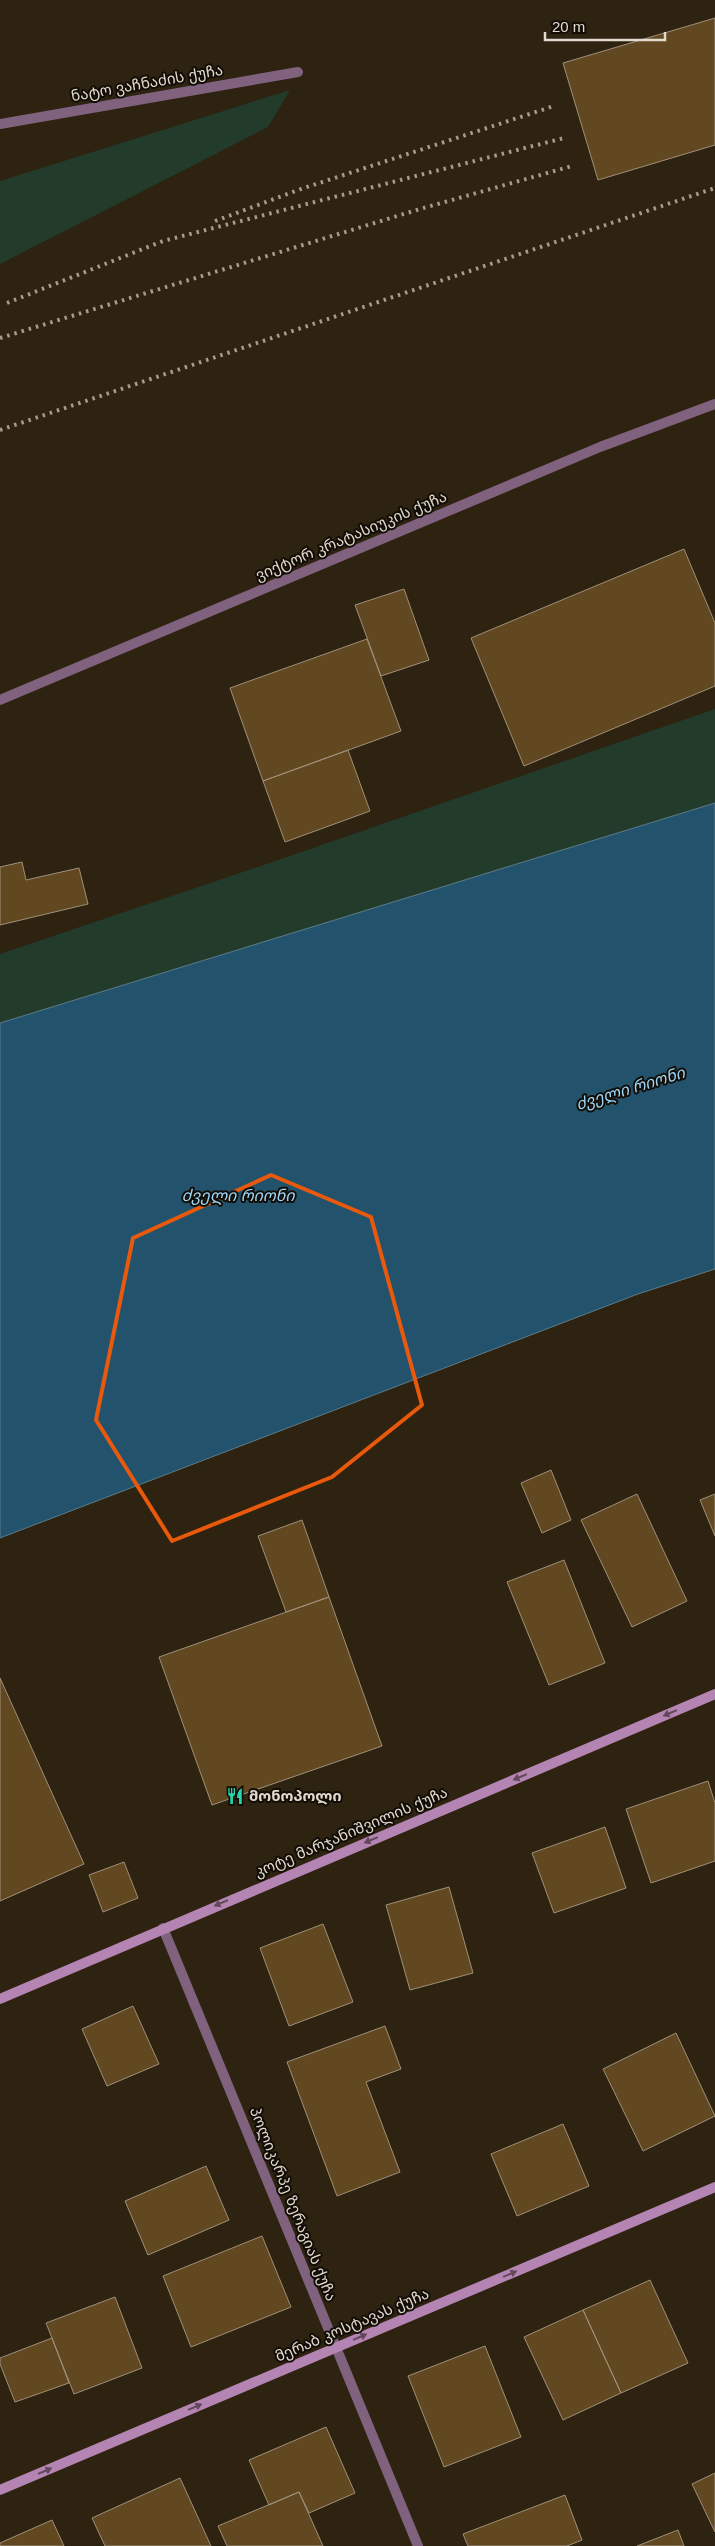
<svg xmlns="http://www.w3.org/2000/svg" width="715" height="2546" viewBox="0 0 715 2546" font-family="Helvetica,'Noto Sans Georgian',sans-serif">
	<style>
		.green { fill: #223b2b }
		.water { fill: #23536c; stroke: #5c7c8a }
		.building { fill: #624820; stroke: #9f907b }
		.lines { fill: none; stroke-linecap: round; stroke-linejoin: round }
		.street { stroke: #80627f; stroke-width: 10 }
		.secondary { stroke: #b484b2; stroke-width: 10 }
		.rail { stroke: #a59b8e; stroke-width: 4; stroke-dasharray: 2.5 5; stroke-linecap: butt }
		.oneway { fill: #63485c }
		.marked { fill: none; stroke: #e8590c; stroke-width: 4; stroke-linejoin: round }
		.labels { text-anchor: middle; stroke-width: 4; stroke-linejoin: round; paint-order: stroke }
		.street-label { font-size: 15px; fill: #e2dacf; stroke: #120d06 }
		.poi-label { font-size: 15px; font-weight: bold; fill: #e2dacf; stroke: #120d06; text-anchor: start }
		.water-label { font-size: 16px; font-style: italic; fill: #9cd7fa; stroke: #120d06 }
	</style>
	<rect width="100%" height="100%" fill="#2e2210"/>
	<path class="green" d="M 290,90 L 268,127 L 0,264 L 0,181 Z
		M 715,709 L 715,803 L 0,1023 L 0,954 L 284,858 Z"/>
	<path class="water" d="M 715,803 L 715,1269 L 638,1294 L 0,1538 L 0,1023 Z"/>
	<path class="building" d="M 715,18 L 715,145 L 598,180 L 563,63 Z
		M 684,549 L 715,623 L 715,686 L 524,766 L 471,638 Z
		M 404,589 L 429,660 L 381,676 L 355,605 Z
		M 367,639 L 401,731 L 263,781 L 230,688 Z
		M 348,750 L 370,811 L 285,842 L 263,781 Z
		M 22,862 L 26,880 L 79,868 L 88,904 L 0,925 L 0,867 Z
		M 551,1470 L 571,1520 L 542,1533 L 521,1483 Z
		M 637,1494 L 687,1601 L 632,1627 L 581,1520 Z
		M 715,1494 L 715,1536 L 700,1500 Z
		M 302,1520 L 329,1597 L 286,1612 L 258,1536 Z
		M 564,1560 L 605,1663 L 549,1685 L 507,1582 Z
		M 329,1597 L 382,1746 L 212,1805 L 159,1657 Z
		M 0,1678 L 84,1864 L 0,1901 Z
		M 708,1781 L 715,1803 L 715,1861 L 651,1883 L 626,1809 Z
		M 605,1827 L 626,1888 L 554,1913 L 532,1853 Z
		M 124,1862 L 138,1898 L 103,1912 L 89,1875 Z
		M 449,1887 L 473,1973 L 410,1990 L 386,1905 Z
		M 323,1924 L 353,2002 L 289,2026 L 260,1948 Z
		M 133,2006 L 159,2064 L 107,2086 L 82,2029 Z
		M 385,2026 L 401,2069 L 366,2082 L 400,2172 L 337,2196 L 287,2062 Z
		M 676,2033 L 715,2116 L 643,2151 L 603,2069 Z
		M 563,2124 L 589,2186 L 517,2216 L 491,2154 Z
		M 206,2166 L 229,2220 L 148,2255 L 125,2201 Z
		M 262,2236 L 291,2307 L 191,2347 L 163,2276 Z
		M 650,2280 L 688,2363 L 621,2393 L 583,2310 Z
		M 115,2297 L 142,2368 L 74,2394 L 46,2323 Z
		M 583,2310 L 621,2393 L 563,2420 L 524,2337 Z
		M 52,2338 L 69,2383 L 15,2402 L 0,2364 L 0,2358 Z
		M 485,2346 L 521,2437 L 444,2467 L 408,2376 Z
		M 326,2427 L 355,2493 L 309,2513 L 299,2492 L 269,2505 L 249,2460 Z
		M 715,2473 L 715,2532 L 692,2484 Z
		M 180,2478 L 211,2546 L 105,2546 L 92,2518 Z
		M 299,2492 L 323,2546 L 227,2546 L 218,2526 Z
		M 565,2495 L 582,2540 L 567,2546 L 468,2546 L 463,2534 Z
		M 52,2520 L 64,2546 L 0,2546 L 0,2543 Z
		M 678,2530 L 684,2546 L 637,2546 Z"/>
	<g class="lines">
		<path class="street" d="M 0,124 L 298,72
			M 0,700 L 600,447 L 715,404
			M 163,1928 L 418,2546"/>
		<path class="secondary" d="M 0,1999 L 715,1694
			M 0,2490 L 715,2187"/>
		<path class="rail" d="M 215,221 L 301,189 L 554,106
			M 7,303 L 163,241 L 564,138
			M 0,338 L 420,209 L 572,166
			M 0,430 L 715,188"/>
	</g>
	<defs><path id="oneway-solid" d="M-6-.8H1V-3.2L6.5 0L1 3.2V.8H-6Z" transform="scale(1.25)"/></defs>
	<g class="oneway">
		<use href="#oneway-solid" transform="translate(670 1713) rotate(157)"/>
		<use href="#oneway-solid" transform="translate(520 1777) rotate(157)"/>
		<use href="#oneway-solid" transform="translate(371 1840) rotate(157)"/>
		<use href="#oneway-solid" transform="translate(221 1903) rotate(157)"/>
		<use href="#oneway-solid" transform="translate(510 2274) rotate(-23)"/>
		<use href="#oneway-solid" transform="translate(360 2337) rotate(-23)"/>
		<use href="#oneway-solid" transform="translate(195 2407) rotate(-23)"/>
		<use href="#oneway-solid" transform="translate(45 2471) rotate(-23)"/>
	</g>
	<path class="marked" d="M 271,1175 L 371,1217 L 422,1405 L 332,1477 L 172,1541 L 96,1420 L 133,1238 Z"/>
	<defs>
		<g id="restaurant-bare" transform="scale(1.35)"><path d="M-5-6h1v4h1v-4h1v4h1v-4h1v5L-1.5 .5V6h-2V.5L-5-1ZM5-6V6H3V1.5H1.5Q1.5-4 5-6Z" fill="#25d5ae" stroke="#120d06" stroke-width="2.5" paint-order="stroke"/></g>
	</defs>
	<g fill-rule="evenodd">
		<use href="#restaurant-bare" x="235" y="1796"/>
	</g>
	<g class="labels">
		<g class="street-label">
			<text transform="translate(147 83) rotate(-10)" y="5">ნატო ვაჩნაძის ქუჩა</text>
			<text transform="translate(351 536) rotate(-23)" y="5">ვიქტორ კრატასიუკის ქუჩა</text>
			<text transform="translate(351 1832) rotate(-23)" y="5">კოტე მარჯანიშვილის ქუჩა</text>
			<text transform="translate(293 2204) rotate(68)" y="5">პოლიკარპე ზერაგიას ქუჩა</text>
			<text transform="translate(352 2325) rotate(-23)" y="5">მერაბ კოსტავას ქუჩა</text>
		</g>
		<g class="poi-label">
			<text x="249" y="1801">მონოპოლი</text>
		</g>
		<g class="water-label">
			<text transform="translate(630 1088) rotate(-17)" y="6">ძველი რიონი</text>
			<text x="238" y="1201">ძველი რიონი</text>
		</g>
	</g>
	<path d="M545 32v8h120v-8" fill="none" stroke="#e2dacf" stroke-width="2.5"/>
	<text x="552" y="32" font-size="15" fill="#e2dacf" stroke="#120d06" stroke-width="4" paint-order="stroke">20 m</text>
</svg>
